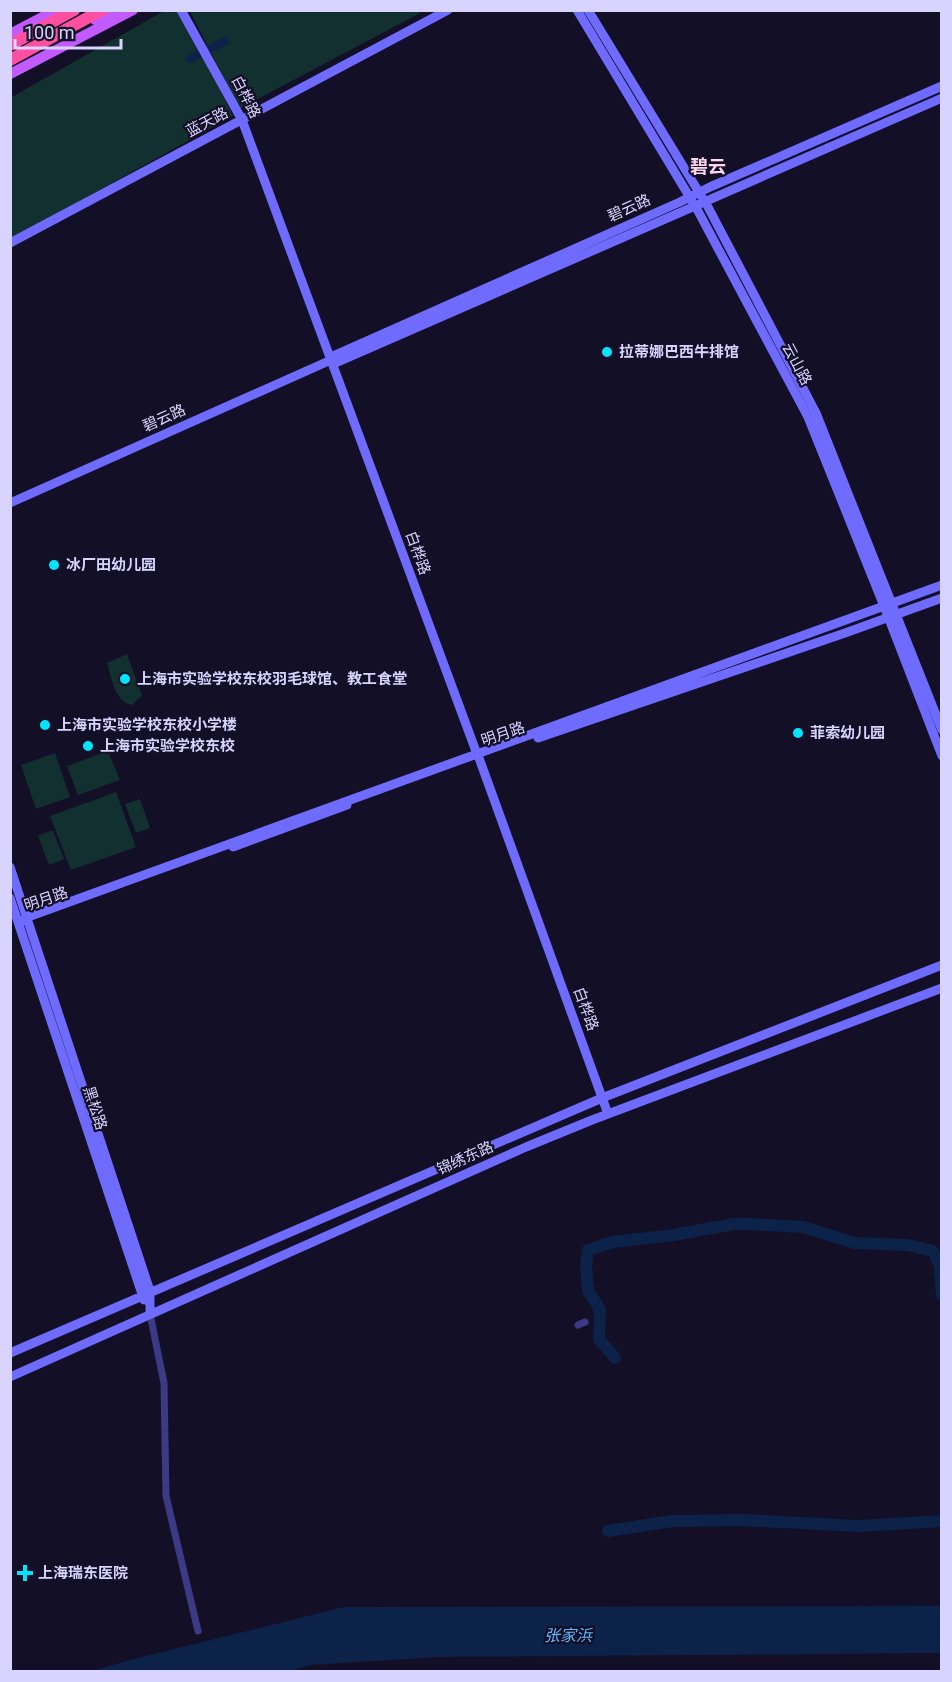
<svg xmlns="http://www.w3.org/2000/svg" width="952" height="1682" viewBox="0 0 952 1682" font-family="Roboto,'Noto Sans SC',sans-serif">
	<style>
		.green { fill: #12302f }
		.water { fill: #0c2248 }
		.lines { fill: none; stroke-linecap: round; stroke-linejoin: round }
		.canal { stroke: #0c2248; stroke-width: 8 }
		.river { stroke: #0c2248; stroke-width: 12 }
		.street { stroke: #3d3a85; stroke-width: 7 }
		.secondary { stroke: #6f6bff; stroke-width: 9 }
		.primary { stroke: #c25bff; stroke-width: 10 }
		.highway { stroke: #ff4fa3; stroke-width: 12 }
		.poi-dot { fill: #00e5ff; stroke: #130f26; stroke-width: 2 }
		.labels { text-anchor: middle; stroke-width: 4.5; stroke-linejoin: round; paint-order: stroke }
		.street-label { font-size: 15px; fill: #d9d4ff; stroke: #130f26 }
		.poi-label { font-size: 15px; font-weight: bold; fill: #d9d4ff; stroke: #130f26; text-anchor: start }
		.water-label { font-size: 16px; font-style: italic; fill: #62b6ff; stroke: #130f26 }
		.quarter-label { font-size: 18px; font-weight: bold; fill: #ffd6f0; stroke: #130f26 }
	</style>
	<rect width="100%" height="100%" fill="#130f26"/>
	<path class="green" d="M 164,11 L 183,11 L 233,116 L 11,239 L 10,98 Z
		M 190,11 L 424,11 L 239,109 Z
		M 127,654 L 142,696 L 132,705 C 114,701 112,678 107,663 Z
		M 108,751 L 120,780 L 78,795 L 67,766 Z
		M 55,753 L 70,797 L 36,809 L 21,765 Z
		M 116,792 L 136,847 L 71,870 L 50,816 Z
		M 140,799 L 150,828 L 136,833 L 125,804 Z
		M 53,830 L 64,859 L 49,865 L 38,836 Z"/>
	<path class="water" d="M 941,1606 L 941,1653 L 439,1657 L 310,1665 L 287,1672 L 92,1671 L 130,1660 L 344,1607 Z"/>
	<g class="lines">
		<path class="canal" d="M 190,59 L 225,41"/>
		<path class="river" d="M 615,1358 L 599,1339 L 600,1309 L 588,1291 L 586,1265 L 588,1250 L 613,1242 L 674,1235 L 734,1224 L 748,1224 L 803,1227 L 855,1243 L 908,1245 L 933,1251 L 940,1266 L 942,1295
			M 608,1531 L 672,1521 L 742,1520 L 859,1526 L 942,1521"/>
		<path class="street" d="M 150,1314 L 164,1383 L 166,1496 L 198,1631
			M 578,1325 L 585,1322"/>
		<path class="secondary" d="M 181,10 L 242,120 L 477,754
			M 577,10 L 698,211 L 808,417 L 884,606 L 942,756
			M 588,10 L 708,207 L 816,413 L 942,730
			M 10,243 L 448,10
			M 331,360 L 338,362 L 942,98
			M 10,503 L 331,360 L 335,355 L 680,202 L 710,187 L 942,86
			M 538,738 L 845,633 L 942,598
			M 479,758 L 608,1114
			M 233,847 L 347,805
			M 10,867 L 150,1291 L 150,1314
			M 10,898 L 144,1300
			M 19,923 L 28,917 C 331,804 636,694 942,585
			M 10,1353 L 602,1098 L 942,965
			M 10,1377 L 526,1147 L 592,1120 L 942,988"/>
		<path class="primary" d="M 95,20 L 113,10
			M 10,34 L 56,10
			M 10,74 L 133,10"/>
		<path class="highway" d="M 10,45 L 74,10
			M 10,60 L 102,10"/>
	</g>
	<g class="poi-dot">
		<circle cx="607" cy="352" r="6"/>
		<circle cx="54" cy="565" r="6"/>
		<circle cx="125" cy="679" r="6"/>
		<circle cx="45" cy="725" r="6"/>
		<circle cx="798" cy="733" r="6"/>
		<circle cx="88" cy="746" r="6"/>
		<path d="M22 1564h6v6h6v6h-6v6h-6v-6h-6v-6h6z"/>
	</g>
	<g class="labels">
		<g class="street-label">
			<text transform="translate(246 97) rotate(63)" y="5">白桦路</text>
			<text transform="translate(207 122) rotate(-28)" y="5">蓝天路</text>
			<text transform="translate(629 208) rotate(-24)" y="5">碧云路</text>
			<text transform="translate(797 364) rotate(62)" y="5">云山路</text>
			<text transform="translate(164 418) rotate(-24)" y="5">碧云路</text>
			<text transform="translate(418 553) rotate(70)" y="5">白桦路</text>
			<text transform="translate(503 734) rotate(-19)" y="5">明月路</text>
			<text transform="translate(46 899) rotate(-19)" y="5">明月路</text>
			<text transform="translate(586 1009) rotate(70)" y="5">白桦路</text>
			<text transform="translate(95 1108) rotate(72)" y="5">黑松路</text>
			<text transform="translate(465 1158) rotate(-24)" y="5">锦绣东路</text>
		</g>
		<g class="poi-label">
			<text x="619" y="357">拉蒂娜巴西牛排馆</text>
			<text x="66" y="570">冰厂田幼儿园</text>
			<text x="137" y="684">上海市实验学校东校羽毛球馆、教工食堂</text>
			<text x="57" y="730">上海市实验学校东校小学楼</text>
			<text x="810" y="738">菲索幼儿园</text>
			<text x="100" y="751">上海市实验学校东校</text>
			<text x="38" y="1578">上海瑞东医院</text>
		</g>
		<g class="water-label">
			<text x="568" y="1641">张家浜</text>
		</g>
		<g class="quarter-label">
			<text x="708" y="173">碧云</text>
		</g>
	</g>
	<rect width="952" height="1682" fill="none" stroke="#d9d4ff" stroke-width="24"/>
	<path d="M15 39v9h106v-9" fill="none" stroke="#d9d4ff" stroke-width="3"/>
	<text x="24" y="39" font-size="18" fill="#d9d4ff" stroke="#130f26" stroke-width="4.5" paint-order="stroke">100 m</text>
</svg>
